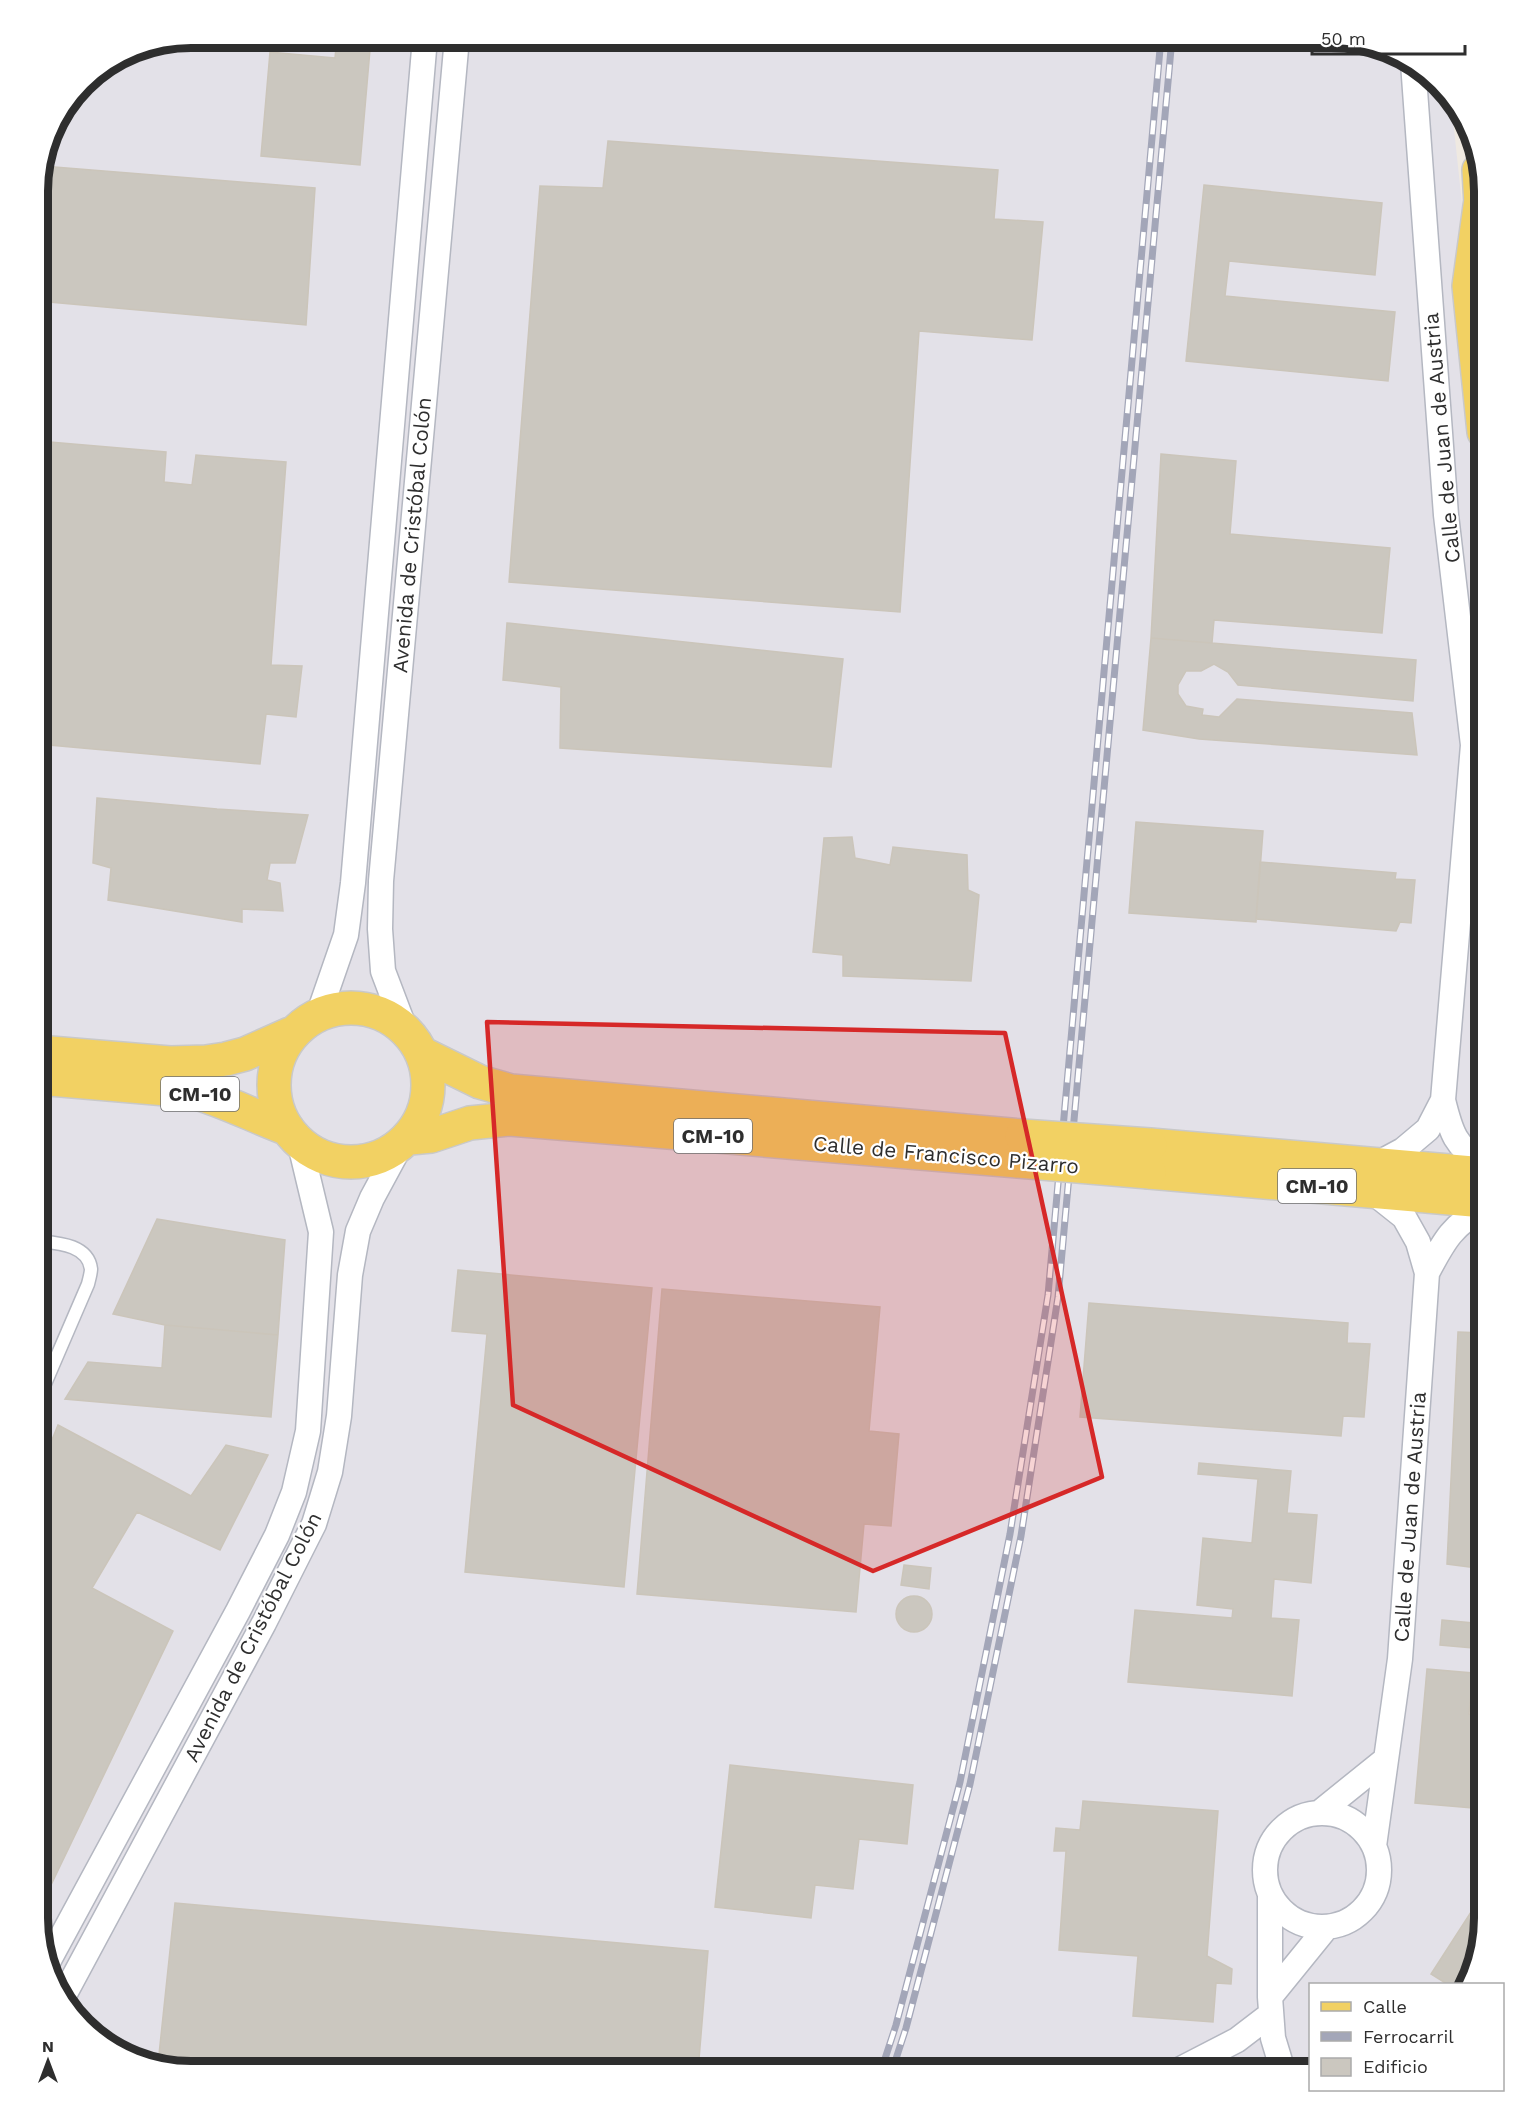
<svg xmlns="http://www.w3.org/2000/svg" width="1522" height="2109" viewBox="0 0 1522 2109" font-family="'Work Sans',sans-serif">
	<style>
		.industrial { fill: #e3e1e8 }
		.building { fill: #cbc7bf; stroke: #cbc5ba; stroke-width: 1.5 }
		.lines { fill: none; stroke-linecap: round; stroke-linejoin: round }
		.service-casing { stroke: #b4b7c1; stroke-width: 15 }
		.minor-casing { stroke: #b4b7c1; stroke-width: 27 }
		.primary-casing { stroke: #c9c9c9; stroke-width: 36 }
		.service { stroke: #fff; stroke-width: 12 }
		.minor { stroke: #fff; stroke-width: 24 }
		.primary { stroke: #f2d163; stroke-width: 33 }
		.rail-casing { stroke: #a3a6b8; stroke-width: 7 }
		.rail { stroke: #fff; stroke-width: 4.5; stroke-dasharray: 14; stroke-linecap: butt }
		.primary-bridge-casing { stroke: #c9c9c9; stroke-width: 36; stroke-linecap: butt }
		.primary-bridge { stroke: #f2d163; stroke-width: 33 }
		.marked { fill: #d62828; fill-opacity: 0.2; stroke: #d62828; stroke-width: 4.5; stroke-linejoin: round }
		.labels { text-anchor: middle; stroke-width: 4.5; stroke-linejoin: round; paint-order: stroke }
		.shield { fill: #fff; stroke: #6d6d6d; stroke-width: 1.5 }
		.shield-label { font-size: 20px; font-weight: bold; fill: #2e2e2e }
		.street-label { font-size: 21px; fill: #2e2e2e; stroke: #fff }
		.rim { fill: none; stroke: #2e2e2e; stroke-width: 8 }
	</style>
	<rect width="100%" height="100%" fill="#efe9e1"/>
	<path class="industrial" d="M 191,38 L 1341,38 L 1408,58 L 1451,101 L 1477,344 L 1476,471 L 1484,510 L 1484,1919 L 1467,1984 L 1310,1984 L 1310,2071 L 181,2071 L 114,2051 L 58,1995 L 38,1918 L 38,180 L 53,123 L 89,76 L 132,49 Z"/>
	<path class="building" d="M 337,38 L 371,38 L 360,165 L 261,156 L 270,52 L 335,58 Z
		M 608,141 L 998,170 L 994,219 L 1043,222 L 1032,340 L 919,331 L 900,612 L 509,582 L 540,186 L 603,188 Z
		M 42,166 L 315,188 L 306,325 L 38,301 L 38,180 Z
		M 1204,185 L 1382,203 L 1375,275 L 1229,261 L 1225,296 L 1395,312 L 1388,381 L 1186,361 Z
		M 38,441 L 166,452 L 164,482 L 192,485 L 196,455 L 286,462 L 271,665 L 302,666 L 296,717 L 266,714 L 260,764 L 38,744 Z
		M 1161,454 L 1236,461 L 1230,534 L 1390,548 L 1382,633 L 1214,620 L 1212,643 L 1151,638 Z
		M 507,623 L 843,659 L 831,767 L 560,748 L 561,687 L 503,680 Z
		M 1151,638 L 1416,660 L 1413,701 L 1238,685 L 1228,672 L 1214,664 L 1201,671 L 1186,671 L 1178,685 L 1178,694 L 1186,706 L 1203,709 L 1202,715 L 1219,717 L 1237,699 L 1412,713 L 1417,755 L 1199,739 L 1143,730 Z
		M 97,798 L 217,809 L 308,815 L 295,863 L 270,863 L 267,880 L 280,883 L 283,911 L 242,909 L 242,922 L 108,900 L 111,868 L 93,863 Z
		M 1136,822 L 1263,831 L 1256,922 L 1129,913 Z
		M 852,837 L 855,858 L 890,865 L 893,847 L 967,855 L 968,890 L 979,895 L 971,981 L 843,976 L 843,955 L 813,952 L 824,838 Z
		M 1260,862 L 1396,873 L 1395,879 L 1415,880 L 1411,923 L 1400,922 L 1396,931 L 1256,919 Z
		M 157,1219 L 285,1240 L 278,1335 L 165,1325 L 113,1314 Z
		M 458,1270 L 652,1288 L 624,1587 L 465,1572 L 487,1334 L 452,1331 Z
		M 662,1289 L 880,1307 L 869,1431 L 899,1434 L 891,1526 L 864,1524 L 856,1612 L 637,1594 Z
		M 1089,1303 L 1348,1323 L 1347,1343 L 1370,1344 L 1364,1417 L 1343,1416 L 1341,1436 L 1080,1417 Z
		M 165,1325 L 278,1335 L 271,1417 L 65,1399 L 88,1362 L 162,1368 Z
		M 1458,1332 L 1484,1333 L 1484,1569 L 1447,1564 Z
		M 58,1425 L 191,1496 L 226,1445 L 268,1455 L 220,1550 L 137,1512 L 92,1588 L 173,1631 L 38,1912 L 38,1474 Z
		M 1199,1463 L 1291,1471 L 1287,1513 L 1317,1515 L 1311,1583 L 1274,1579 L 1271,1618 L 1299,1620 L 1292,1696 L 1128,1682 L 1135,1610 L 1232,1618 L 1233,1609 L 1197,1605 L 1203,1538 L 1252,1543 L 1258,1479 L 1198,1474 Z
		M 904,1565 L 931,1568 L 929,1589 L 901,1585 Z
		M896 1614a18 18 0 1 1 36 0a18 18 0 1 1-36 0Z
		M 1442,1620 L 1484,1624 L 1484,1649 L 1440,1645 Z
		M 1427,1669 L 1473,1673 L 1469,1714 L 1484,1715 L 1484,1809 L 1415,1803 Z
		M 730,1765 L 913,1785 L 907,1844 L 859,1839 L 853,1889 L 815,1885 L 811,1918 L 715,1907 Z
		M 1083,1801 L 1218,1811 L 1207,1956 L 1232,1969 L 1231,1984 L 1216,1983 L 1213,2022 L 1133,2016 L 1138,1956 L 1059,1950 L 1066,1851 L 1054,1851 L 1056,1828 L 1080,1830 Z
		M 175,1903 L 708,1951 L 698,2071 L 181,2071 L 158,2064 Z
		M 1471,1912 L 1484,1920 L 1467,1984 L 1447,1984 L 1431,1974 Z"/>
	<g class="lines">
		<g class="service-casing">
			<path id="service" d="M 38,1400 L 88,1284 C 89,1280 91,1273 91,1269 C 88,1244 56,1243 38,1241"/>
		</g>
		<g class="minor-casing">
			<path id="minor" d="M 1413,63 L 1446,515 L 1473,745 L 1443,1100
				M 319,1013 L 346,935 L 353,883 L 425,38
				M 405,1029 L 383,971 L 380,929 L 381,881 L 457,38
				M 1377,1164 L 1403,1150 L 1428,1129 L 1443,1100 C 1451,1133 1455,1146 1484,1165
				M 1370,1190 L 1404,1217 L 1418,1242 L 1427,1273 C 1443,1243 1452,1224 1484,1209
				M 1319,1813 L 1386,1759
				M1265 1870a57 57 0 1 1 114 0a57 57 0 1 1-114 0Z
				M 1374,1846 L 1400,1659 L 1427,1273
				M 1270,1895 L 1270,1997 L 1273,2038 L 1283,2071
				M 49,1960 L 238,1611 L 277,1535 L 294,1492 L 308,1431 L 321,1232 L 299,1140
				M 1270,1997 L 1326,1928
				M 62,1999 L 264,1623 L 314,1524 L 330,1472 L 339,1416 L 350,1275 L 358,1231 L 372,1198 L 399,1148
				M 1177,2071 L 1237,2040 L 1271,2014"/>
		</g>
		<g class="primary-casing">
			<path id="primary" d="M 1479,170 L 1482,222
				M 1481,199 L 1469,286 L 1484,432
				M274 1085a77 77 0 1 1 154 0a77 77 0 1 1-154 0Z
				M 38,1052 L 170,1063 L 206,1062 L 226,1059 L 245,1054 L 290,1034
				M 423,1054 L 480,1082 L 511,1091 L 1022,1136
				M 38,1078 L 190,1091 C 224,1100 255,1117 288,1129
				M 410,1138 L 431,1136 L 470,1123 L 510,1119 L 1018,1161
				M 1150,1145 L 1484,1174
				M 1149,1172 L 1484,1201"/>
		</g>
		<use href="#service" class="service"/>
		<use href="#minor" class="minor"/>
		<use href="#primary" class="primary"/>
		<g class="rail-casing">
			<path id="rail" d="M 881,2071 L 896,2025 L 960,1782 L 1010,1534 L 1048,1295 L 1161,38
				M 892,2071 L 906,2028 L 970,1784 L 1021,1536 L 1058,1297 L 1172,38"/>
		</g>
		<use href="#rail" class="rail"/>
		<g class="primary-bridge-casing">
			<path id="primary-bridge" d="M 1022,1136 L 1150,1145
				M 1018,1161 L 1149,1172"/>
		</g>
		<use href="#primary-bridge" class="primary-bridge"/>
	</g>
	<path class="marked" d="M 487,1022 L 1005,1033 L 1102,1477 L 873,1571 L 513,1405 Z"/>
	<g class="labels">
		<g class="shield">
			<rect x="161" y="1077" width="78" height="34" rx="4.5"/>
			<rect x="674" y="1119" width="78" height="34" rx="4.5"/>
			<rect x="1278" y="1169" width="78" height="34" rx="4.5"/>
		</g>
		<g class="shield-label">
			<text x="200" y="1101">CM-10</text>
			<text x="713" y="1143">CM-10</text>
			<text x="1317" y="1193">CM-10</text>
		</g>
		<g class="street-label">
			<text transform="translate(1442 438) rotate(-95)" y="7">Calle de Juan de Austria</text>
			<text transform="translate(412 535) rotate(-85)" y="7">Avenida de Cristóbal Colón</text>
			<text transform="translate(946 1155) rotate(5)" y="7">Calle de Francisco Pizarro</text>
			<text transform="translate(1410 1517) rotate(-86)" y="7">Calle de Juan de Austria</text>
			<text transform="translate(253 1637) rotate(-63)" y="7">Avenida de Cristóbal Colón</text>
		</g>
	</g>
	<path d="M0 0H1522V2109H0ZM191 48H1331A143 143 0 0 1 1474 191V1918A143 143 0 0 1 1331 2061H191A143 143 0 0 1 48 1918V191A143 143 0 0 1 191 48Z" fill="#fff" fill-rule="evenodd"/>
	<path class="rim" d="M191 48H1331A143 143 0 0 1 1474 191V1918A143 143 0 0 1 1331 2061H191A143 143 0 0 1 48 1918V191A143 143 0 0 1 191 48Z"/>
	<rect x="1309" y="1983" width="195" height="108" fill="#ffffff" stroke="#ababab" stroke-width="1.5"/>
	<rect x="1321" y="2002" width="30" height="9" fill="#f2d163" stroke="#ababab" stroke-width="1.5"/>
	<text x="1363" y="2013" font-size="18" fill="#2e2e2e">Calle</text>
	<rect x="1321" y="2032" width="30" height="9" fill="#a3a6b8" stroke="#ababab" stroke-width="1.5"/>
	<text x="1363" y="2043" font-size="18" fill="#2e2e2e">Ferrocarril</text>
	<rect x="1321" y="2058" width="30" height="18" fill="#cbc7bf" stroke="#ababab" stroke-width="1.5"/>
	<text x="1363" y="2073" font-size="18" fill="#2e2e2e">Edificio</text>
	<g transform="translate(48 2061)" stroke="#ffffff" stroke-width="4.5" paint-order="stroke">
	<path d="M0-4.5L10 22L0 15L-10 22Z" fill="#2e2e2e"/>
	<text y="-9" font-size="16" font-weight="bold" text-anchor="middle" fill="#2e2e2e">N</text>
	</g>
	<path d="M1312 45v9h153v-9" fill="none" stroke="#2e2e2e" stroke-width="3"/>
	<text x="1321" y="45" font-size="18" fill="#2e2e2e" stroke="#ffffff" stroke-width="4.5" paint-order="stroke">50 m</text>
</svg>
